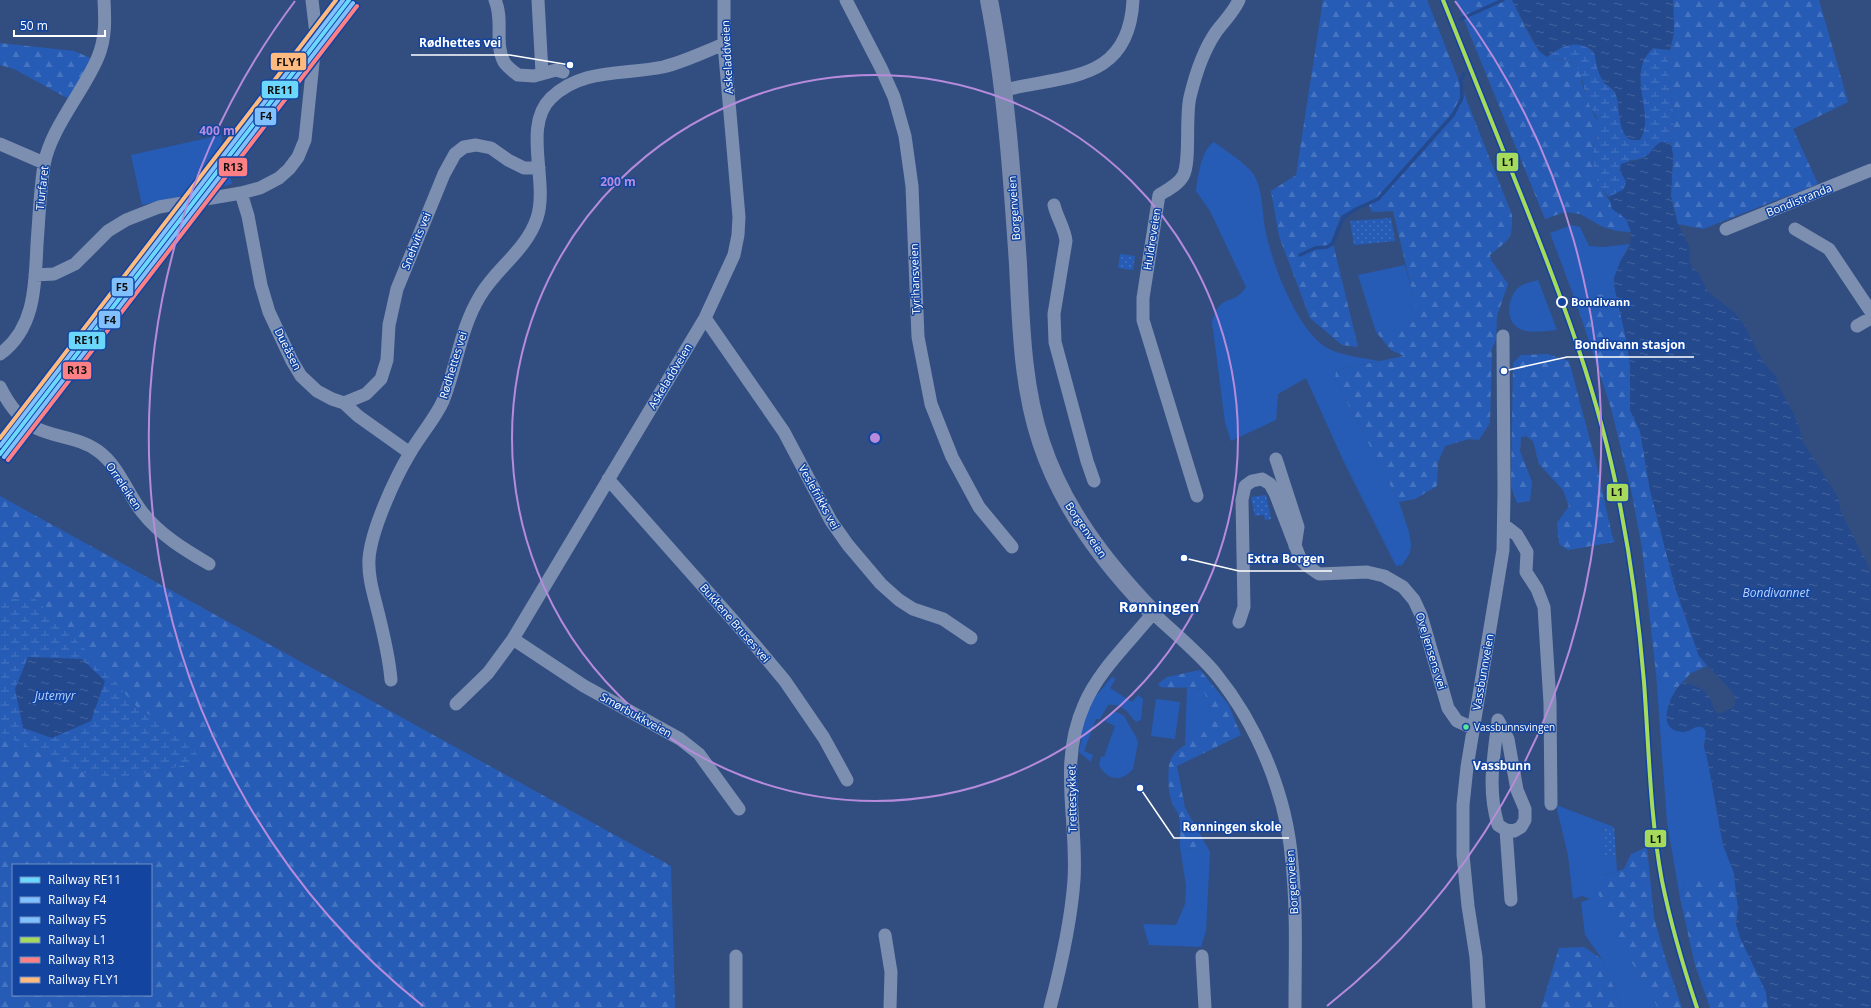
<svg xmlns="http://www.w3.org/2000/svg" width="1871" height="1008" viewBox="0 0 1871 1008" font-family="'Open Sans',sans-serif">
	<style>
		.grass { fill: #265cb6 }
		.forest { fill: url(#forest-firs); fill-rule: evenodd }
		.wetland { fill: url(#wetland-marsh) }
		.park { fill: url(#park-dots) }
		.water { fill: url(#water-ripples) }
		.lines { fill: none; stroke-linecap: round; stroke-linejoin: round }
		.stream { stroke: #24498d; stroke-width: 3.5 }
		.street { stroke: #7d8fb0; stroke-width: 13 }
		.secondary { stroke: #798aad; stroke-width: 18 }
		.rail-1-casing { stroke: #1244a0; stroke-width: 7 }
		.rail-2-casing { stroke: #1244a0; stroke-width: 7 }
		.rail-3-casing { stroke: #1244a0; stroke-width: 7 }
		.rail-4-casing { stroke: #1244a0; stroke-width: 7 }
		.rail-5-casing { stroke: #1244a0; stroke-width: 7 }
		.rail-6-casing { stroke: #1244a0; stroke-width: 7 }
		.rail-1 { stroke: #6bd7fc; stroke-width: 4 }
		.rail-2 { stroke: #80c0ff; stroke-width: 4 }
		.rail-3 { stroke: #80c0ff; stroke-width: 4 }
		.rail-4 { stroke: #a5da5c; stroke-width: 4 }
		.rail-5 { stroke: #ff8084; stroke-width: 4 }
		.rail-6 { stroke: #ffba80; stroke-width: 4 }
		.ring { fill: none; stroke: #b68bdc; stroke-width: 2 }
		.stop-dot { fill: #1244a0; stroke: #fff; stroke-width: 2 }
		.bus-dot { fill: #5ae49d; stroke: #1244a0; stroke-width: 1.5 }
		.labels { text-anchor: middle; stroke-width: 3; stroke-linejoin: round; paint-order: stroke }
		.bus-label { font-size: 10px; fill: #fff; stroke: #1244a0; text-anchor: start }
		.street-label { font-size: 11px; fill: #fff; stroke: #1244a0 }
		.stop-label { font-size: 11px; font-weight: bold; fill: #fff; stroke: #1244a0; text-anchor: start }
		.water-label { font-size: 12px; font-style: italic; fill: #b7d1fb; stroke: #1244a0 }
		.neighbourhood-label { font-size: 12px; font-weight: bold; fill: #fff; stroke: #1244a0 }
		.district-label { font-size: 15px; font-weight: bold; fill: #fff; stroke: #1244a0 }
		.centre { fill: #b68bdc; stroke: #1244a0; stroke-width: 2 }
		.ring-label { font-size: 12px; text-anchor: middle; font-weight: bold; fill: #b68bdc; stroke: #1244a0; stroke-width: 3; stroke-linejoin: round; paint-order: stroke }
		.leader { fill: none; stroke: #fff; stroke-width: 1.5 }
		.callout-dot { fill: #fff; stroke: #1244a0; stroke-width: 1.5 }
		.callout-label { font-size: 12px; text-anchor: middle; font-weight: bold; fill: #fff; stroke: #1244a0; stroke-width: 3; stroke-linejoin: round; paint-order: stroke }
		.line-badge { stroke: #1244a0; stroke-width: 1.5 }
		.pale-badge-label { font-size: 11px; text-anchor: middle; font-weight: bold; fill: #111 }
	</style>
	<defs>
		<pattern id="forest-firs" width="22" height="20" patternUnits="userSpaceOnUse"><rect width="22" height="20" fill="#265cb6"/><path d="M5 1l3.5 6h-7zM16 11l3.5 6h-7z" fill="#4774c1"/></pattern>
		<pattern id="wetland-marsh" width="20" height="14" patternUnits="userSpaceOnUse"><rect width="20" height="14" fill="#265cb6"/><path d="M1 5h8M5 5V1M11 12h8M15 12V8" fill="none" stroke="#4774c1"/></pattern>
		<pattern id="park-dots" width="8" height="8" patternUnits="userSpaceOnUse"><rect width="8" height="8" fill="#265cb6"/><path d="M2 2h.1M6 6h.1" fill="none" stroke="#4774c1" stroke-width="1.8" stroke-linecap="round"/></pattern>
		<pattern id="water-ripples" width="26" height="14" patternUnits="userSpaceOnUse"><rect width="26" height="14" fill="#24498d"/><path d="M2 4q2-2 4 0t4 0M15 11q2-2 4 0t4 0" fill="none" stroke="#45649e"/></pattern>
	</defs>
	<rect width="100%" height="100%" fill="#324e80"/>
	<path class="grass" d="M 221,135 L 232,184 L 142,205 L 131,155 Z
		M 1214,142 C 1227,152 1245,162 1254,175 C 1263,190 1262,212 1265,229 C 1271,261 1297,331 1327,348 C 1342,356 1363,358 1380,361 L 1336,370 L 1335,379 L 1399,502 L 1409,532 L 1411,544 L 1410,553 L 1402,565 L 1396,566 L 1343,460 L 1306,378 L 1278,394 L 1276,420 L 1231,441 L 1225,422 L 1212,322 C 1221,291 1232,308 1246,287 L 1210,211 L 1196,191 C 1198,177 1201,150 1214,142 Z
		M 1572,225 L 1580,227 L 1589,246 L 1604,247 L 1630,244 L 1621,260 L 1614,278 L 1615,290 L 1588,298 L 1577,305 L 1550,233 Z
		M 1405,265 L 1420,320 L 1376,332 L 1358,275 Z
		M 1538,280 L 1557,330 C 1546,331 1530,334 1520,329 C 1505,322 1507,298 1518,288 C 1523,283 1532,282 1538,280 Z
		M 1656,673 L 1662,684 L 1677,688 L 1670,700 L 1688,731 L 1697,726 L 1702,726 L 1706,731 L 1704,747 L 1707,757 L 1723,845 L 1734,873 L 1735,884 L 1719,879 L 1685,883 L 1680,898 L 1667,822 Z
		M 1114,677 L 1115,680 L 1110,688 L 1132,702 L 1138,695 L 1143,699 L 1141,720 L 1136,722 C 1127,712 1123,703 1108,705 L 1100,719 L 1096,719 L 1084,751 L 1093,755 L 1091,762 L 1079,752 L 1082,737 L 1080,731 L 1091,702 L 1111,678 Z
		M 1187,687 L 1204,689 C 1208,701 1214,717 1207,729 C 1204,736 1191,742 1185,746 Z
		M 1156,699 L 1180,702 L 1175,739 L 1151,736 Z
		M 1117,712 L 1124,716 L 1136,737 L 1138,742 L 1133,769 C 1121,783 1107,780 1099,765 L 1101,756 L 1104,757 L 1115,726 L 1105,721 L 1111,713 Z
		M 1556,805 L 1614,827 L 1602,827 L 1606,857 L 1616,855 L 1617,871 L 1603,876 L 1631,961 L 1658,1008 L 1622,1008 L 1602,959 L 1585,935 L 1581,902 L 1590,899 L 1582,896 L 1573,899 L 1568,855 Z
		M 1180,847 L 1193,851 L 1210,852 L 1206,931 L 1201,947 L 1149,945 L 1143,924 L 1176,925 L 1185,904 L 1186,886 Z"/>
	<path class="forest" d="M 1323,0 L 1427,0 L 1512,215 C 1513,240 1508,240 1490,255 L 1491,260 L 1508,284 L 1497,316 L 1496,340 L 1492,348 L 1490,423 L 1479,440 L 1469,439 L 1445,446 L 1438,462 L 1437,486 L 1415,499 L 1399,502 L 1335,379 L 1336,370 L 1404,356 L 1391,350 L 1376,332 L 1419,320 L 1393,211 L 1372,212 L 1369,205 L 1361,205 L 1341,216 L 1332,239 L 1358,347 L 1342,345 L 1310,318 L 1279,236 L 1271,191 L 1296,175 Z
		M 1456,0 L 1512,0 C 1520,15 1533,49 1546,56 C 1555,61 1567,58 1575,64 C 1582,69 1581,79 1583,87 C 1586,96 1590,106 1594,115 C 1596,118 1600,121 1601,125 C 1603,130 1597,134 1596,139 C 1594,146 1592,159 1593,166 C 1595,180 1614,212 1626,218 L 1631,232 L 1617,231 L 1603,227 L 1580,214 L 1565,212 L 1545,219 Z
		M 1673,0 L 1819,0 L 1848,102 L 1793,129 L 1818,184 L 1703,229 L 1678,224 L 1671,196 L 1673,156 L 1671,143 L 1674,118 L 1667,65 L 1674,32 Z
		M 0,43 L 74,51 L 93,59 L 69,99 L 14,69 L 0,65 Z
		M 1615,290 L 1626,338 L 1630,365 L 1630,410 L 1640,431 L 1650,490 L 1675,587 L 1699,656 L 1707,666 L 1691,673 L 1677,688 L 1662,684 L 1656,673 L 1642,548 L 1632,494 L 1611,408 L 1577,305 L 1588,298 Z
		M 1547,354 L 1569,361 L 1596,463 L 1612,535 L 1615,542 L 1568,550 L 1559,544 L 1557,523 L 1569,506 L 1563,490 L 1539,464 L 1533,441 L 1526,436 L 1521,437 L 1520,451 L 1532,482 L 1530,501 L 1517,503 L 1511,486 L 1513,363 L 1521,355 Z
		M 0,496 L 671,866 L 675,1008 L 0,1008 ZM 13,865 L 151,865 L 151,995 L 13,995 Z
		M 1200,670 L 1228,704 L 1241,735 L 1177,766 L 1185,808 L 1210,852 L 1193,851 L 1180,847 C 1180,837 1181,826 1179,816 C 1177,810 1172,805 1171,799 C 1168,791 1168,774 1169,766 C 1174,733 1229,748 1203,689 C 1189,686 1175,689 1160,687 L 1158,684 L 1167,677 Z
		M 1647,847 L 1654,918 L 1665,957 L 1682,1008 L 1658,1008 L 1631,961 L 1595,887 L 1603,876 L 1624,869 L 1631,854 Z
		M 1694,878 L 1719,879 L 1735,884 L 1738,909 L 1736,924 L 1766,992 L 1768,1008 L 1710,1008 L 1695,965 L 1680,898 L 1685,883 Z
		M 1584,947 L 1602,959 L 1622,1008 L 1541,1008 L 1559,948 Z"/>
	<path class="wetland" d="M 1574,44 C 1599,46 1598,62 1604,83 C 1619,92 1617,99 1619,115 L 1645,116 C 1642,98 1636,75 1644,57 C 1646,54 1651,51 1653,48 L 1670,50 L 1667,65 L 1674,118 L 1671,143 C 1647,141 1657,160 1630,160 L 1620,171 L 1626,181 L 1624,189 L 1609,197 C 1589,176 1589,152 1601,128 C 1600,119 1592,111 1588,103 C 1584,93 1583,72 1576,65 C 1570,58 1555,60 1547,57 L 1560,47 Z
		M 0,599 L 35,599 L 84,648 L 137,707 L 189,739 L 200,762 L 110,781 L 64,766 L 1,733 Z"/>
	<path class="park" d="M 1391,218 L 1395,241 L 1354,245 L 1350,221 Z
		M 1120,254 L 1135,256 L 1133,270 L 1118,268 Z
		M 1266,495 L 1271,519 L 1265,520 L 1264,515 L 1255,516 L 1251,497 Z
		M 1602,827 L 1614,827 L 1616,855 L 1605,857 Z"/>
	<path class="water" d="M 1512,0 L 1673,0 L 1674,32 L 1670,50 L 1653,48 C 1624,75 1657,114 1640,140 C 1635,140 1630,141 1626,136 C 1619,129 1619,107 1617,97 C 1615,87 1608,87 1603,81 C 1597,72 1596,62 1594,51 C 1576,39 1563,45 1547,57 L 1539,51 Z
		M 1661,142 L 1671,143 L 1673,156 L 1671,196 L 1673,209 L 1678,224 L 1690,248 L 1690,262 L 1692,267 L 1698,272 L 1708,292 L 1735,313 L 1745,326 L 1763,362 L 1776,376 L 1778,385 L 1793,412 L 1800,429 L 1802,440 L 1838,497 L 1841,512 L 1871,571 L 1871,1008 L 1768,1008 L 1766,992 L 1740,938 L 1736,924 L 1738,909 L 1734,873 L 1723,845 L 1707,757 L 1704,747 L 1706,731 L 1702,727 C 1694,725 1690,732 1682,732 C 1654,730 1670,695 1682,683 C 1691,683 1706,689 1710,698 C 1713,703 1713,708 1717,713 L 1722,713 L 1734,707 L 1735,699 L 1733,693 L 1699,656 L 1675,587 L 1650,490 L 1640,431 L 1630,410 L 1630,365 L 1626,338 L 1615,290 L 1614,278 L 1621,260 L 1630,248 L 1631,232 L 1626,219 L 1612,209 L 1609,197 L 1624,189 L 1626,181 L 1620,171 L 1621,164 C 1629,161 1638,162 1645,157 C 1652,153 1654,145 1661,142 Z
		M 28,657 L 82,659 L 105,681 L 91,721 L 52,738 L 23,728 L 15,689 Z"/>
	<g class="lines">
		<path class="stream" d="M 1461,19 L 1503,0
			M 1300,255 L 1315,248 L 1327,247 L 1332,244 L 1344,217 L 1356,209 L 1378,199 L 1453,115 L 1462,98 L 1461,80 L 1464,73"/>
		<path class="street" d="M 495,0 C 504,20 494,43 504,62 C 507,67 514,72 518,75 L 534,76 L 556,70 L 563,72
			M 538,0 L 542,73
			M 846,0 L 881,68 L 894,97 L 905,136 L 912,186 L 918,337 L 931,404 L 952,457 L 979,507 L 1012,547
			M 1004,90 C 1067,75 1129,82 1133,0
			M 0,144 L 44,163
			M 241,193 L 248,216 L 261,285 L 269,312 L 292,361 L 301,376 L 317,391 L 332,399 L 344,403 L 358,416 L 410,453
			M 1054,205 C 1057,218 1065,229 1066,241 L 1054,314 L 1055,342 L 1087,461 L 1094,481
			M 1726,229 L 1871,170
			M 1795,229 L 1829,249 L 1871,312
			M 35,275 L 54,274 L 75,264 L 108,231 L 126,220 L 159,207 L 241,193 L 260,188 L 279,178 L 289,169 L 298,157 L 305,140 L 316,34 L 312,0
			M 705,318 L 784,432 L 831,521 L 848,545 L 881,584 L 899,600 L 913,609 L 943,619 L 971,638
			M 1857,326 L 1871,318
			M 0,354 C 36,328 35,283 37,244 C 39,218 40,191 44,165 C 50,129 84,91 98,57 C 106,38 105,19 104,0
			M 0,387 C 8,403 19,420 36,428 C 56,438 79,437 98,451 C 119,466 127,493 142,512 C 160,535 185,550 209,564
			M 344,403 L 366,394 L 381,379 L 387,360 L 389,325 L 397,289 L 444,174 L 455,154 L 464,147 L 476,145 L 491,148 L 508,160 L 524,168 L 539,168
			M 1276,459 L 1298,527 L 1295,546
			M 608,479 L 755,645 L 785,681 L 824,738 L 847,780
			M 1197,496 L 1143,320 L 1143,298 L 1159,195 C 1167,190 1178,185 1183,176 C 1191,162 1185,117 1190,97 C 1195,76 1203,51 1216,32 C 1224,21 1233,13 1239,0
			M 1504,525 L 1517,535 L 1527,552 L 1526,572 L 1537,589 L 1544,607 L 1550,703 L 1551,804
			M 1239,622 L 1244,607 L 1242,500 L 1245,486 L 1252,481 L 1262,479 L 1270,484 L 1275,493 L 1300,558 L 1306,565 L 1319,574 L 1367,572 L 1384,576 L 1403,587 L 1414,600 L 1421,615 L 1448,708 L 1457,721 L 1473,728
			M 513,639 L 584,686 L 680,739 L 699,754 L 739,809
			M 391,680 C 389,655 383,632 377,608 C 373,592 368,576 369,559 C 371,530 395,478 410,453 C 420,435 435,419 443,401 C 457,366 460,329 480,296 C 496,268 526,251 537,218 C 549,182 522,126 551,98 C 581,68 624,75 663,67 C 684,62 704,52 724,44
			M 456,704 L 488,673 L 513,639 L 705,318 L 734,255 L 738,235 L 739,217 L 724,44 L 724,0
			M 1498,720 C 1494,757 1487,788 1498,825 L 1506,830 L 1511,900
			M 1498,720 L 1508,739 L 1517,790 L 1525,809 L 1525,820 L 1521,827 L 1514,831 L 1506,830
			M 885,935 L 891,972 L 890,1008
			M 736,956 L 736,1008
			M 1202,956 L 1205,1008
			M 1050,1008 C 1061,966 1071,923 1074,880 C 1078,820 1058,764 1084,705 C 1099,670 1129,643 1153,613 C 1174,633 1198,652 1216,674 C 1258,726 1287,796 1292,863 C 1297,911 1295,960 1295,1008
			M 1479,1008 L 1476,957 L 1468,906 L 1463,855 L 1463,805 L 1467,767 L 1503,550 L 1504,493 L 1503,336"/>
		<path class="secondary" d="M 989,0 C 1006,87 1012,175 1018,264 C 1021,323 1022,385 1041,442 C 1063,509 1105,563 1153,613"/>
		<g class="rail-1-casing">
			<path id="rail-1" d="M 0,454 L 349,0"/>
		</g>
		<g class="rail-2-casing">
			<path id="rail-2" d="M 4,457 L 353,3"/>
		</g>
		<g class="rail-3-casing">
			<path id="rail-3" d="M 0,446 L 343,0"/>
		</g>
		<g class="rail-4-casing">
			<path id="rail-4" d="M 1443,0 C 1470,67 1496,134 1523,200 C 1562,298 1599,396 1619,500 C 1631,560 1639,621 1644,682 C 1649,749 1650,816 1662,881 C 1671,925 1683,966 1697,1008"/>
		</g>
		<g class="rail-5-casing">
			<path id="rail-5" d="M 8,460 L 357,6"/>
		</g>
		<g class="rail-6-casing">
			<path id="rail-6" d="M 0,438 L 336,0"/>
		</g>
		<use href="#rail-1" class="rail-1"/>
		<use href="#rail-2" class="rail-2"/>
		<use href="#rail-3" class="rail-3"/>
		<use href="#rail-4" class="rail-4"/>
		<use href="#rail-5" class="rail-5"/>
		<use href="#rail-6" class="rail-6"/>
	</g>
	<g class="ring">
		<circle cx="875" cy="438" r="363"/>
		<path d="M423 1006A726 726 0 0 1 295 1M1455 1A726 726 0 0 1 1327 1006"/>
	</g>
	<circle class="stop-dot" cx="1562" cy="302" r="5"/>
	<circle class="bus-dot" cx="1466" cy="727" r="3.5"/>
	<g class="labels">
		<g class="bus-label">
			<text x="1474" y="731">Vassbunnsvingen</text>
		</g>
		<g class="street-label">
			<text transform="translate(727 57) rotate(-93)" y="4">Askeladdveien</text>
			<text transform="translate(42 188) rotate(-84)" y="4">Tiurfaret</text>
			<text transform="translate(1799 200) rotate(-22)" y="4">Bondistranda</text>
			<text transform="translate(1014 208) rotate(-94)" y="4">Borgenveien</text>
			<text transform="translate(1152 239) rotate(-81)" y="4">Huldreveien</text>
			<text transform="translate(416 241) rotate(-68)" y="4">Snehvits vei</text>
			<text transform="translate(915 279) rotate(-92)" y="4">Tyrihansveien</text>
			<text transform="translate(288 349) rotate(63)" y="4">Dueåsen</text>
			<text transform="translate(453 365) rotate(-73)" y="4">Rødhettes vei</text>
			<text transform="translate(670 376) rotate(-59)" y="4">Askeladdveien</text>
			<text transform="translate(124 486) rotate(56)" y="4">Orreleiken</text>
			<text transform="translate(819 497) rotate(61)" y="4">Veslefrikks vei</text>
			<text transform="translate(1086 530) rotate(56)" y="4">Borgenveien</text>
			<text transform="translate(735 623) rotate(49)" y="4">Bukkene Bruses vei</text>
			<text transform="translate(1431 651) rotate(73)" y="4">Ove Jensens vei</text>
			<text transform="translate(1483 672) rotate(-80)" y="4">Vassbunnveien</text>
			<text transform="translate(636 715) rotate(29)" y="4">Smørbukkveien</text>
			<text transform="translate(1072 799) rotate(-91)" y="4">Trettestykket</text>
			<text transform="translate(1292 882) rotate(-94)" y="4">Borgenveien</text>
		</g>
		<g class="stop-label">
			<text x="1571" y="306">Bondivann</text>
		</g>
		<g class="water-label">
			<text x="1776" y="597">Bondivannet</text>
			<text x="55" y="700">Jutemyr</text>
		</g>
		<g class="neighbourhood-label">
			<text x="1502" y="770">Vassbunn</text>
		</g>
		<g class="district-label">
			<text x="1159" y="612">Rønningen</text>
		</g>
	</g>
	<circle cx="875" cy="438" r="6" class="centre"/>
	<g class="ring-label">
		<text x="217" y="135">400 m</text>
		<text x="618" y="186">200 m</text>
	</g>
	<path class="leader" d="M570 65L510 55H411M1504 371L1567 357H1694M1184 558L1239 571H1332M1140 788L1174 838H1289"/>
	<g class="callout-dot">
		<circle cx="570" cy="65" r="4"/>
		<circle cx="1504" cy="371" r="4"/>
		<circle cx="1184" cy="558" r="4"/>
		<circle cx="1140" cy="788" r="4"/>
	</g>
	<g class="callout-label">
		<text x="460" y="47">Rødhettes vei</text>
		<text x="1630" y="349">Bondivann stasjon</text>
		<text x="1286" y="563">Extra Borgen</text>
		<text x="1232" y="831">Rønningen skole</text>
	</g>
	<g class="line-badge">
		<rect x="270" y="52" width="37" height="19" rx="4" fill="#ffba80"/>
		<rect x="261" y="80" width="38" height="19" rx="4" fill="#6bd7fc"/>
		<rect x="254" y="107" width="23" height="19" rx="4" fill="#80c0ff"/>
		<rect x="1496" y="152" width="23" height="20" rx="4" fill="#a5da5c"/>
		<rect x="218" y="157" width="30" height="20" rx="4" fill="#ff8084"/>
		<rect x="111" y="277" width="23" height="20" rx="4" fill="#80c0ff"/>
		<rect x="98" y="310" width="23" height="19" rx="4" fill="#80c0ff"/>
		<rect x="68" y="331" width="38" height="19" rx="4" fill="#6bd7fc"/>
		<rect x="62" y="361" width="30" height="19" rx="4" fill="#ff8084"/>
		<rect x="1606" y="483" width="23" height="19" rx="4" fill="#a5da5c"/>
		<rect x="1644" y="829" width="23" height="19" rx="4" fill="#a5da5c"/>
	</g>
	<g class="pale-badge-label">
		<text x="289" y="66">FLY1</text>
		<text x="280" y="94">RE11</text>
		<text x="266" y="120">F4</text>
		<text x="1508" y="166">L1</text>
		<text x="233" y="171">R13</text>
		<text x="122" y="291">F5</text>
		<text x="110" y="324">F4</text>
		<text x="87" y="344">RE11</text>
		<text x="77" y="374">R13</text>
		<text x="1617" y="496">L1</text>
		<text x="1656" y="843">L1</text>
	</g>
	<rect x="12" y="864" width="140" height="132" fill="#1244a0" stroke="#718fc6"/>
	<rect x="20" y="877" width="20" height="6" fill="#6bd7fc" stroke="#718fc6"/>
	<text x="48" y="884" font-size="12" fill="#ffffff">Railway RE11</text>
	<rect x="20" y="897" width="20" height="6" fill="#80c0ff" stroke="#718fc6"/>
	<text x="48" y="904" font-size="12" fill="#ffffff">Railway F4</text>
	<rect x="20" y="917" width="20" height="6" fill="#80c0ff" stroke="#718fc6"/>
	<text x="48" y="924" font-size="12" fill="#ffffff">Railway F5</text>
	<rect x="20" y="937" width="20" height="6" fill="#a5da5c" stroke="#718fc6"/>
	<text x="48" y="944" font-size="12" fill="#ffffff">Railway L1</text>
	<rect x="20" y="957" width="20" height="6" fill="#ff8084" stroke="#718fc6"/>
	<text x="48" y="964" font-size="12" fill="#ffffff">Railway R13</text>
	<rect x="20" y="977" width="20" height="6" fill="#ffba80" stroke="#718fc6"/>
	<text x="48" y="984" font-size="12" fill="#ffffff">Railway FLY1</text>
	<path d="M14 30v6h91v-6" fill="none" stroke="#ffffff" stroke-width="2"/>
	<text x="20" y="30" font-size="12" fill="#ffffff" stroke="#1244a0" stroke-width="3" paint-order="stroke">50 m</text>
</svg>
